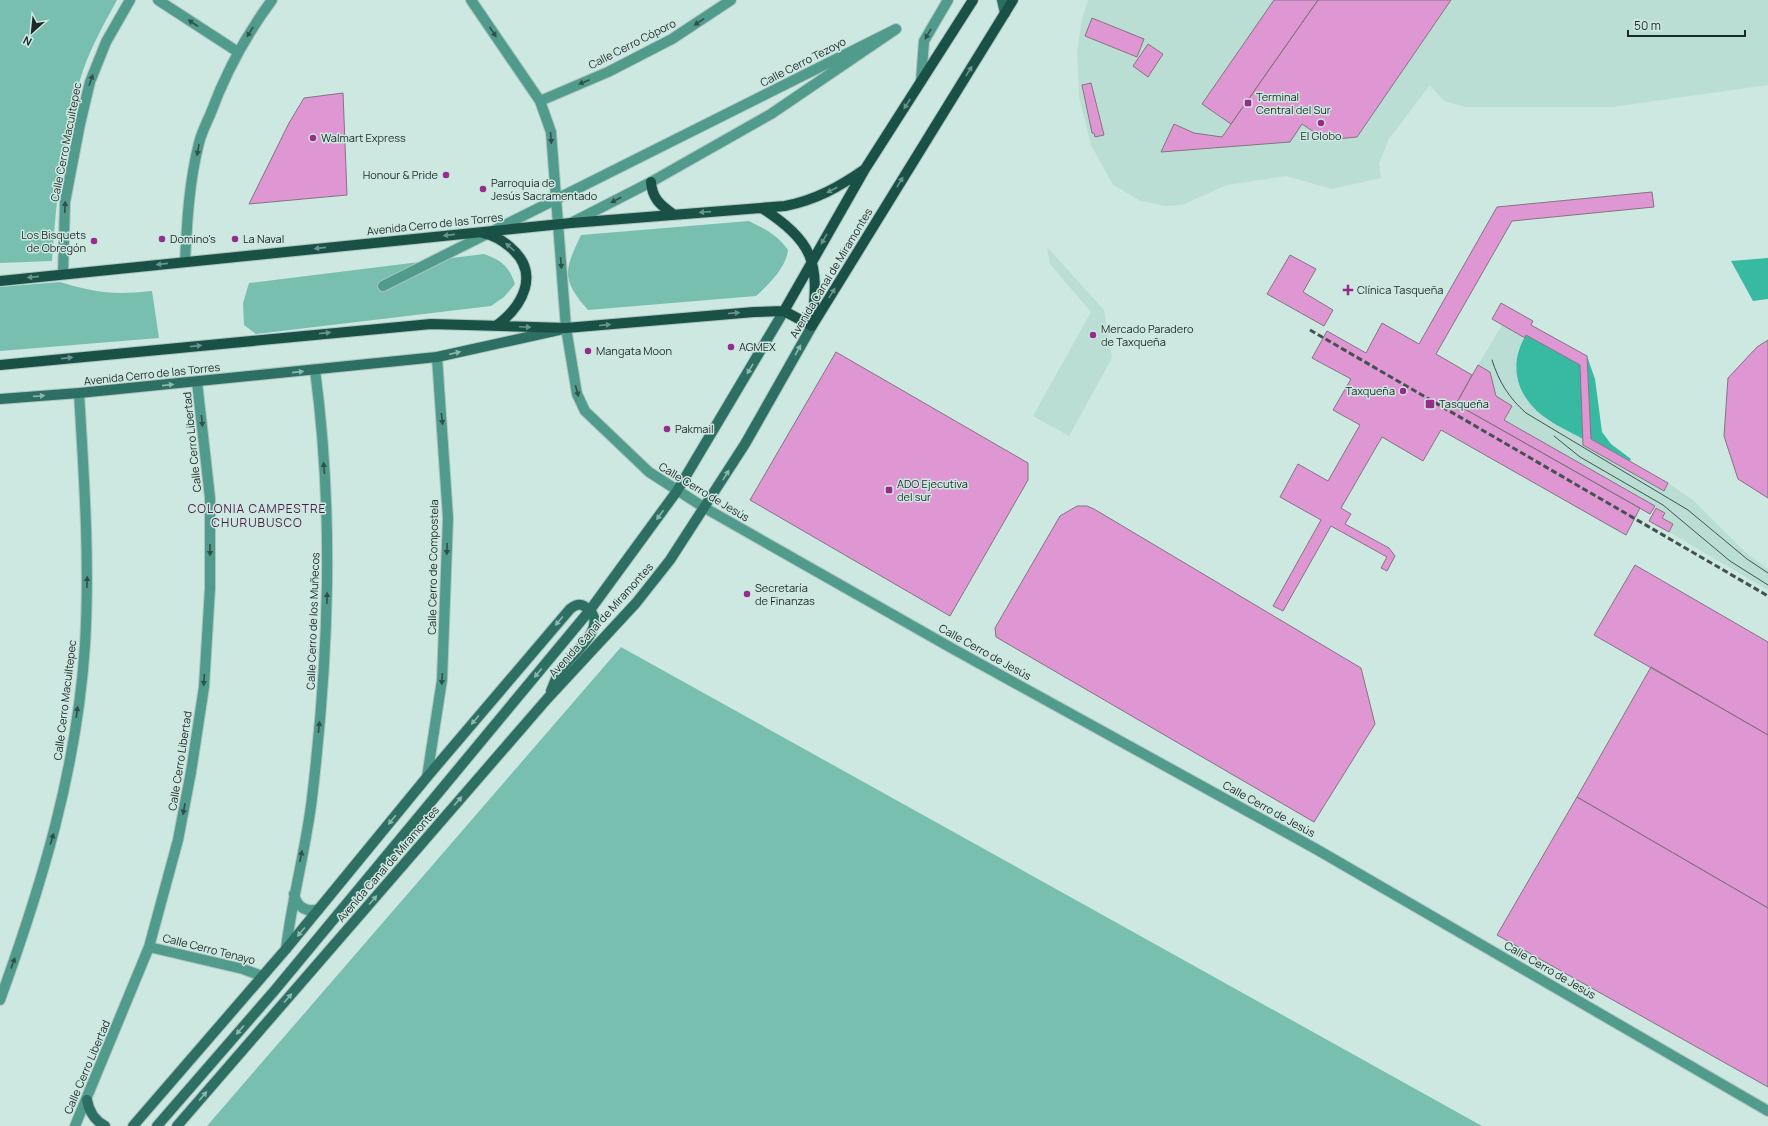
<svg xmlns="http://www.w3.org/2000/svg" width="1768" height="1126" viewBox="0 0 1768 1126" font-family="Manrope,sans-serif">
	<style>
		.built { fill: #baded4 }
		.green { fill: #79bfaf }
		.forest { fill: #37b9a2 }
		.building { fill: #df97d3; stroke: #857381 }
		.lines { fill: none; stroke-linecap: round; stroke-linejoin: round }
		.street-casing { stroke: #aec5bf; stroke-width: 12 }
		.secondary-casing { stroke: #aec5bf; stroke-width: 12 }
		.primary-casing { stroke: #aec5bf; stroke-width: 12 }
		.street { stroke: #509b8c; stroke-width: 10 }
		.secondary { stroke: #2d7063; stroke-width: 10 }
		.primary { stroke: #1a5147; stroke-width: 10 }
		.tram { stroke: #44514e; stroke-width: 1 }
		.rail { stroke: #44514e; stroke-width: 3; stroke-dasharray: 6 3; stroke-linecap: butt }
		.oneway { fill: #30504a }
		.oneway2 { fill: #6b958c }
		.oneway3 { fill: #8db8af }
		.poi-dot { fill: #972b8c; stroke: #cde8e1; stroke-width: 1.5 }
		.labels { text-anchor: middle; stroke-width: 3; stroke-linejoin: round; paint-order: stroke }
		.street-label { font-size: 11px; fill: #1e2826; stroke: #cde8e1 }
		.poi-label { font-size: 11px; fill: #1e2826; stroke: #cde8e1; text-anchor: start }
		.neighbourhood-label { font-size: 12px; letter-spacing: 1px; fill: #4e1a48; stroke: #cde8e1 }
	</style>
	<rect width="100%" height="100%" fill="#cde8e1"/>
	<path class="built" d="M 1088,0 L 1768,0 L 1768,85 L 1612,107 L 1466,107 L 1444,101 L 1430,85 L 1389,139 L 1379,163 L 1381,178 L 1332,189 L 1286,176 L 1227,185 L 1182,205 L 1165,206 L 1141,201 L 1113,185 L 1091,145 L 1079,97 L 1077,52 L 1082,19 Z
		M 1047,247 L 1104,310 L 1112,358 L 1069,436 L 1033,416 L 1091,312 L 1050,264 Z
		M 1502,325 L 1525,338 L 1518,350 L 1516,366 L 1522,391 L 1532,405 L 1664,490 L 1668,483 L 1693,500 L 1744,551 L 1768,569 L 1768,590 L 1669,532 L 1673,524 L 1662,518 L 1665,513 L 1655,506 L 1504,420 L 1512,406 L 1496,396 L 1490,372 L 1478,365 Z"/>
	<path class="green" d="M 0,0 L 117,0 C 103,26 88,52 80,80 C 63,139 56,200 52,261 L 0,263 Z
		M 749,221 C 765,229 778,235 788,250 C 786,268 769,284 756,296 L 588,310 C 561,279 564,271 581,235 Z
		M 484,254 C 501,260 509,266 515,284 L 504,297 L 491,306 L 256,334 L 244,325 L 243,303 L 249,283 Z
		M 60,282 C 97,293 113,295 152,291 L 159,338 L 0,351 L 0,287 Z
		M 621,647 L 1482,1126 L 207,1126 Z"/>
	<path class="forest" d="M 1768,258 L 1768,299 L 1753,301 L 1731,261 Z
		M 1526,335 L 1580,365 L 1583,439 C 1570,432 1555,425 1543,416 C 1516,395 1508,364 1526,335 Z
		M 1587,356 L 1595,379 L 1602,432 L 1611,444 L 1631,459 L 1630,461 L 1591,439 Z"/>
	<path class="building" d="M 1274,0 L 1318,0 L 1231,124 L 1202,104 Z
		M 1318,0 L 1451,0 L 1357,137 L 1326,140 L 1302,124 L 1290,142 L 1161,152 L 1174,124 L 1194,133 L 1222,137 Z
		M 1092,18 L 1144,39 L 1137,57 L 1085,36 Z
		M 1148,44 L 1163,54 L 1148,77 L 1133,66 Z
		M 1091,83 L 1104,135 L 1095,137 L 1094,133 L 1092,133 L 1082,85 Z
		M 343,93 L 347,195 L 249,204 L 289,123 L 304,98 Z
		M 1652,192 L 1654,207 L 1512,221 L 1436,354 L 1472,375 L 1456,404 L 1640,508 L 1626,535 L 1441,430 L 1423,461 L 1382,437 L 1341,508 L 1351,514 L 1345,524 L 1389,548 L 1395,556 L 1387,571 L 1381,568 L 1387,557 L 1331,526 L 1283,611 L 1273,606 L 1321,520 L 1280,497 L 1298,464 L 1328,481 L 1360,425 L 1333,410 L 1351,379 L 1312,358 L 1327,331 L 1366,353 L 1382,323 L 1419,344 L 1497,207 Z
		M 1290,255 L 1316,269 L 1303,292 L 1333,310 L 1324,326 L 1267,294 Z
		M 1501,303 L 1533,321 L 1531,325 L 1587,356 L 1591,439 L 1668,483 L 1664,491 L 1583,445 L 1580,365 L 1526,335 L 1525,338 L 1492,319 Z
		M 1768,340 L 1768,498 L 1738,479 L 1724,436 L 1728,378 L 1757,347 Z
		M 836,352 L 1028,463 L 1028,480 L 950,616 L 750,500 Z
		M 1478,365 L 1490,372 L 1496,396 L 1512,406 L 1504,420 L 1655,506 L 1650,514 L 1456,404 Z
		M 1077,506 L 1087,506 L 1094,509 L 1361,668 L 1375,724 L 1314,822 L 996,637 L 995,628 L 1060,516 Z
		M 1656,508 L 1665,513 L 1662,518 L 1673,524 L 1669,532 L 1649,521 Z
		M 1635,565 L 1768,642 L 1768,735 L 1594,635 Z
		M 1651,667 L 1768,735 L 1768,908 L 1577,797 Z
		M 1577,797 L 1768,908 L 1768,1087 L 1497,935 Z"/>
	<g class="lines">
		<g class="street-casing">
			<path id="street" d="M 158,0 L 238,52
				M 471,0 L 540,101 L 551,132 L 566,328 L 577,394 L 585,411 L 649,472 L 705,508 L 955,650 L 1316,849 L 1768,1111
				M 921,81 L 924,41 L 948,0
				M 540,101 L 608,72 L 672,39 L 731,0
				M 185,262 C 187,222 189,182 199,143 C 201,134 206,124 210,115 C 225,74 246,35 272,0
				M 63,274 L 65,202 L 80,124 L 90,82 L 106,42 L 130,0
				M 383,286 L 896,29 L 771,114 L 651,182 L 571,223
				M 427,777 L 442,680 L 448,518 L 437,357
				M 294,894 C 297,907 306,913 319,909
				M 149,947 L 243,969 L 262,976
				M 286,949 C 292,898 306,849 312,798 C 329,655 334,513 315,370
				M 0,1000 C 42,884 77,769 85,645 C 90,561 84,477 79,393
				M 75,1126 L 149,947 L 178,840 L 191,772 L 204,687 L 210,588 L 210,498 L 197,382"/>
		</g>
		<g class="secondary-casing">
			<path id="secondary" d="M 1002,0 L 1005,13
				M 0,399 L 79,393 L 437,357 L 559,330
				M 87,1100 C 89,1112 94,1120 105,1126
				M 133,1126 L 286,949 L 427,777 L 570,609 C 575,605 579,603 584,606 C 614,624 571,654 560,671 C 556,677 554,684 551,691
				M 157,1126 L 275,990 L 590,610 L 677,491 L 784,311
				M 177,1126 L 547,699 L 636,603 L 670,560 L 745,444 L 812,326"/>
		</g>
		<g class="primary-casing">
			<path id="primary" d="M 651,182 C 652,198 660,205 673,214
				M 762,208 C 813,242 820,261 812,322
				M 483,233 C 493,235 502,240 510,247 C 541,273 523,306 496,326
				M 0,281 L 571,223 L 785,206 C 816,200 839,187 865,169
				M 784,311 L 865,169 L 973,0
				M 812,326 L 1013,0
				M 0,365 L 431,324 L 566,328 L 754,312 L 784,311 L 812,326"/>
		</g>
		<use href="#street" class="street"/>
		<use href="#secondary" class="secondary"/>
		<use href="#primary" class="primary"/>
		<path class="tram" d="M 1492,360 C 1499,382 1509,398 1526,413 L 1688,510 L 1747,559 L 1768,573
			M 1554,436 L 1580,457 L 1663,505 L 1730,561 L 1768,585"/>
		<path class="rail" d="M 1310,330 L 1768,596"/>
	</g>
	<defs><path id="oneway-solid" d="M-6-.8H1V-3.2L6.5 0L1 3.2V.8H-6Z"/></defs>
	<g class="oneway">
		<use href="#oneway-solid" transform="translate(699 22) rotate(146)"/>
		<use href="#oneway-solid" transform="translate(193 23) rotate(-147)"/>
		<use href="#oneway-solid" transform="translate(250 32) rotate(121)"/>
		<use href="#oneway-solid" transform="translate(493 32) rotate(56)"/>
		<use href="#oneway-solid" transform="translate(928 34) rotate(120)"/>
		<use href="#oneway-solid" transform="translate(91 80) rotate(-71)"/>
		<use href="#oneway-solid" transform="translate(584 82) rotate(157)"/>
		<use href="#oneway-solid" transform="translate(551 138) rotate(85)"/>
		<use href="#oneway-solid" transform="translate(198 150) rotate(100)"/>
		<use href="#oneway-solid" transform="translate(616 200) rotate(153)"/>
		<use href="#oneway-solid" transform="translate(65 207) rotate(-87)"/>
		<use href="#oneway-solid" transform="translate(561 263) rotate(85)"/>
		<use href="#oneway-solid" transform="translate(577 391) rotate(75)"/>
		<use href="#oneway-solid" transform="translate(442 419) rotate(84)"/>
		<use href="#oneway-solid" transform="translate(202 421) rotate(84)"/>
		<use href="#oneway-solid" transform="translate(324 468) rotate(-95)"/>
		<use href="#oneway-solid" transform="translate(447 549) rotate(92)"/>
		<use href="#oneway-solid" transform="translate(210 550) rotate(90)"/>
		<use href="#oneway-solid" transform="translate(87 582) rotate(-88)"/>
		<use href="#oneway-solid" transform="translate(327 598) rotate(-89)"/>
		<use href="#oneway-solid" transform="translate(442 679) rotate(94)"/>
		<use href="#oneway-solid" transform="translate(204 680) rotate(94)"/>
		<use href="#oneway-solid" transform="translate(77 712) rotate(-83)"/>
		<use href="#oneway-solid" transform="translate(319 727) rotate(-84)"/>
		<use href="#oneway-solid" transform="translate(184 809) rotate(100)"/>
		<use href="#oneway-solid" transform="translate(52 839) rotate(-73)"/>
		<use href="#oneway-solid" transform="translate(301 856) rotate(-79)"/>
		<use href="#oneway-solid" transform="translate(13 963) rotate(-70)"/>
	</g>
	<g class="oneway2">
		<use href="#oneway-solid" transform="translate(969 71) rotate(-58)"/>
		<use href="#oneway-solid" transform="translate(907 104) rotate(123)"/>
		<use href="#oneway-solid" transform="translate(900 182) rotate(-58)"/>
		<use href="#oneway-solid" transform="translate(832 190) rotate(152)"/>
		<use href="#oneway-solid" transform="translate(705 212) rotate(176)"/>
		<use href="#oneway-solid" transform="translate(449 235) rotate(174)"/>
		<use href="#oneway-solid" transform="translate(824 239) rotate(120)"/>
		<use href="#oneway-solid" transform="translate(510 247) rotate(-138)"/>
		<use href="#oneway-solid" transform="translate(320 248) rotate(174)"/>
		<use href="#oneway-solid" transform="translate(162 264) rotate(174)"/>
		<use href="#oneway-solid" transform="translate(33 277) rotate(174)"/>
		<use href="#oneway-solid" transform="translate(832 293) rotate(-58)"/>
		<use href="#oneway-solid" transform="translate(734 313) rotate(-5)"/>
		<use href="#oneway-solid" transform="translate(605 325) rotate(-5)"/>
		<use href="#oneway-solid" transform="translate(525 327) rotate(2)"/>
		<use href="#oneway-solid" transform="translate(325 333) rotate(-6)"/>
		<use href="#oneway-solid" transform="translate(196 346) rotate(-6)"/>
		<use href="#oneway-solid" transform="translate(67 358) rotate(-6)"/>
	</g>
	<g class="oneway3">
		<use href="#oneway-solid" transform="translate(798 350) rotate(-61)"/>
		<use href="#oneway-solid" transform="translate(455 353) rotate(-13)"/>
		<use href="#oneway-solid" transform="translate(750 369) rotate(121)"/>
		<use href="#oneway-solid" transform="translate(298 372) rotate(-6)"/>
		<use href="#oneway-solid" transform="translate(168 385) rotate(-6)"/>
		<use href="#oneway-solid" transform="translate(39 396) rotate(-4)"/>
		<use href="#oneway-solid" transform="translate(726 475) rotate(-58)"/>
		<use href="#oneway-solid" transform="translate(660 515) rotate(126)"/>
		<use href="#oneway-solid" transform="translate(559 621) rotate(130)"/>
		<use href="#oneway-solid" transform="translate(538 673) rotate(130)"/>
		<use href="#oneway-solid" transform="translate(475 720) rotate(130)"/>
		<use href="#oneway-solid" transform="translate(458 801) rotate(-49)"/>
		<use href="#oneway-solid" transform="translate(392 820) rotate(129)"/>
		<use href="#oneway-solid" transform="translate(373 900) rotate(-49)"/>
		<use href="#oneway-solid" transform="translate(301 932) rotate(130)"/>
		<use href="#oneway-solid" transform="translate(288 998) rotate(-49)"/>
		<use href="#oneway-solid" transform="translate(240 1030) rotate(131)"/>
		<use href="#oneway-solid" transform="translate(203 1096) rotate(-49)"/>
	</g>
	<g class="poi-dot">
		<rect x="1244" y="99" width="8" height="8" rx="2"/>
		<circle cx="1321" cy="123" r="4"/>
		<circle cx="313" cy="138" r="4"/>
		<circle cx="446" cy="175" r="4"/>
		<circle cx="483" cy="189" r="4"/>
		<circle cx="162" cy="239" r="4"/>
		<circle cx="235" cy="239" r="4"/>
		<circle cx="94" cy="241" r="4"/>
		<path d="M1346 284h4v4h4v4h-4v4h-4v-4h-4v-4h4z"/>
		<circle cx="1093" cy="335" r="4"/>
		<circle cx="731" cy="347" r="4"/>
		<circle cx="588" cy="351" r="4"/>
		<circle cx="1403" cy="391" r="4"/>
		<rect x="1425" y="399" width="10" height="10" rx="2"/>
		<circle cx="667" cy="429" r="4"/>
		<rect x="885" y="486" width="8" height="8" rx="2"/>
		<circle cx="747" cy="594" r="4"/>
	</g>
	<g class="labels">
		<g class="street-label">
			<text transform="translate(632 44) rotate(-27)" y="4">Calle Cerro Cóporo</text>
			<text transform="translate(803 62) rotate(-27)" y="4">Calle Cerro Tezoyo</text>
			<text transform="translate(66 142) rotate(-79)" y="4">Calle Cerro Macuiltepec</text>
			<text transform="translate(435 224) rotate(-6)" y="4">Avenida Cerro de las Torres</text>
			<text transform="translate(831 273) rotate(-59)" y="4">Avenida Canal de Miramontes</text>
			<text transform="translate(152 374) rotate(-6)" y="4">Avenida Cerro de las Torres</text>
			<text transform="translate(192 442) rotate(-96)" y="4">Calle Cerro Libertad</text>
			<text transform="translate(704 492) rotate(31)" y="4">Calle Cerro de Jesús</text>
			<text transform="translate(433 567) rotate(-89)" y="4">Calle Cerro de Compostela</text>
			<text transform="translate(601 620) rotate(-48)" y="4">Avenida Canal de Miramontes</text>
			<text transform="translate(313 621) rotate(-88)" y="4">Calle Cerro de los Muñecos</text>
			<text transform="translate(985 652) rotate(29)" y="4">Calle Cerro de Jesús</text>
			<text transform="translate(65 700) rotate(-83)" y="4">Calle Cerro Macuiltepec</text>
			<text transform="translate(180 761) rotate(-81)" y="4">Calle Cerro Libertad</text>
			<text transform="translate(1269 809) rotate(29)" y="4">Calle Cerro de Jesús</text>
			<text transform="translate(388 864) rotate(-49)" y="4">Avenida Canal de Miramontes</text>
			<text transform="translate(209 949) rotate(14)" y="4">Calle Cerro Tenayo</text>
			<text transform="translate(1550 970) rotate(30)" y="4">Calle Cerro de Jesús</text>
			<text transform="translate(87 1067) rotate(-67)" y="4">Calle Cerro Libertad</text>
		</g>
		<g class="poi-label">
			<text x="1256" y="101">Terminal<tspan x="1256" dy="13">Central del Sur</tspan></text>
			<text x="1321" y="140" text-anchor="middle">El Globo</text>
			<text x="321" y="142">Walmart Express</text>
			<text x="438" y="179" text-anchor="end">Honour &amp; Pride</text>
			<text x="491" y="187">Parroquia de<tspan x="491" dy="13">Jesús Sacramentado</tspan></text>
			<text x="86" y="239" text-anchor="end">Los Bisquets<tspan x="86" dy="13">de Obregón</tspan></text>
			<text x="170" y="243">Domino's</text>
			<text x="243" y="243">La Naval</text>
			<text x="1357" y="294">Clínica Tasqueña</text>
			<text x="1101" y="333">Mercado Paradero<tspan x="1101" dy="13">de Taxqueña</tspan></text>
			<text x="739" y="351">AGMEX</text>
			<text x="596" y="355">Mangata Moon</text>
			<text x="1395" y="395" text-anchor="end">Taxqueña</text>
			<text x="1439" y="408">Tasqueña</text>
			<text x="675" y="433">Pakmail</text>
			<text x="897" y="488">ADO Ejecutiva<tspan x="897" dy="13">del sur</tspan></text>
			<text x="755" y="592">Secretaría<tspan x="755" dy="13">de Finanzas</tspan></text>
		</g>
		<g class="neighbourhood-label">
			<text x="257" y="513">COLONIA CAMPESTRE<tspan x="257" dy="14">CHURUBUSCO</tspan></text>
		</g>
	</g>
	<g transform="translate(32 32) rotate(207)" stroke="#cde8e1" stroke-width="3" paint-order="stroke">
	<path d="M0-3L7 15L0 10L-7 15Z" fill="#1e2826"/>
	<text y="-6" font-size="11" font-weight="bold" text-anchor="middle" fill="#1e2826">N</text>
	</g>
	<path d="M1628 30v6h117v-6" fill="none" stroke="#1e2826" stroke-width="2"/>
	<text x="1634" y="30" font-size="12" fill="#1e2826" stroke="#cde8e1" stroke-width="3" paint-order="stroke">50 m</text>
</svg>
